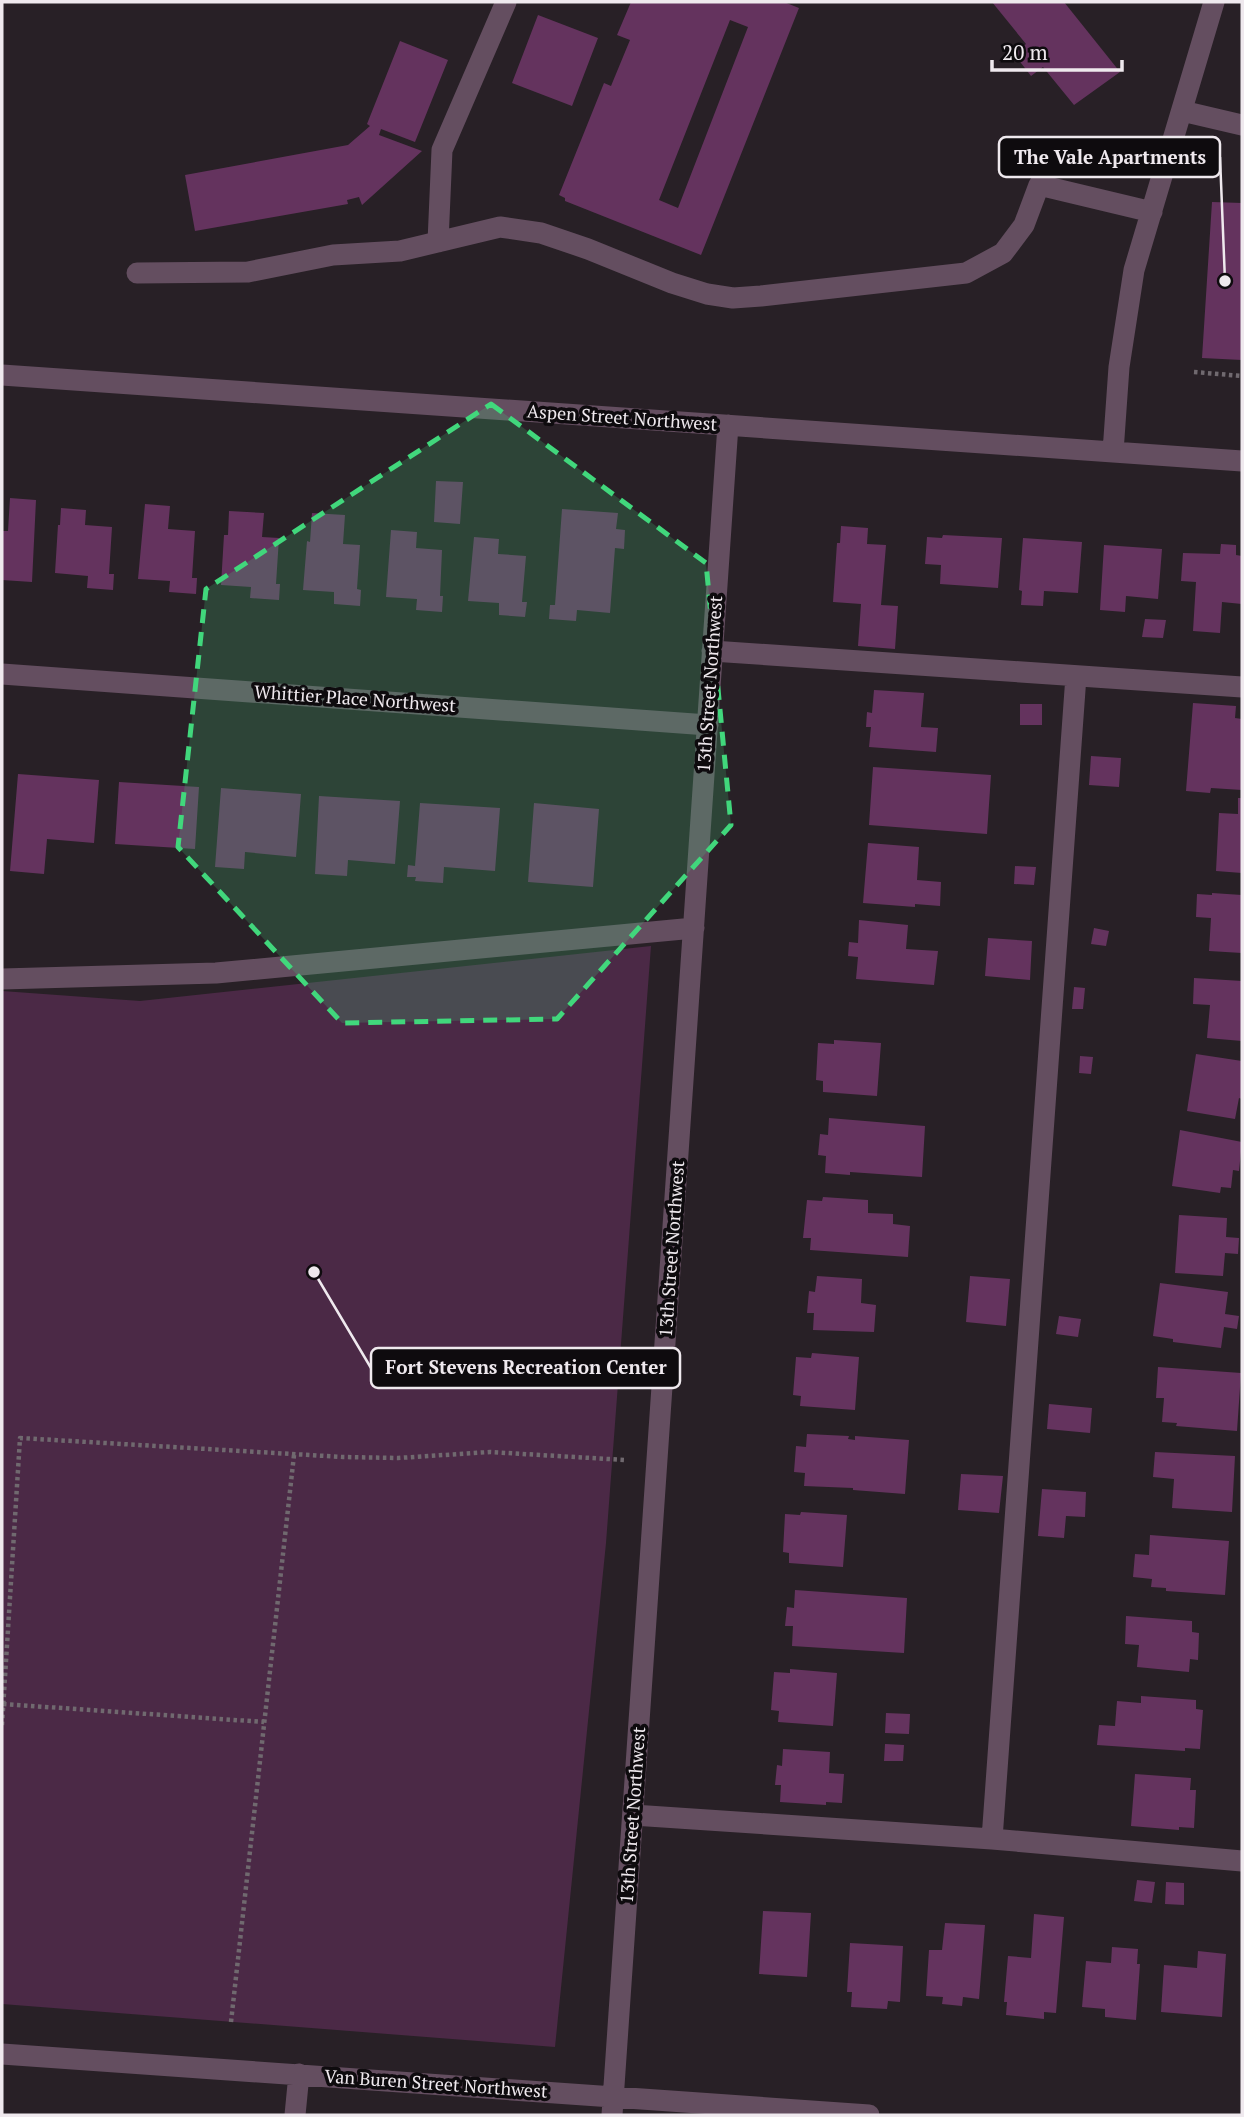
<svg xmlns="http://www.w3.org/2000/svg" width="1244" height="2117" viewBox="0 0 1244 2117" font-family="'PT Serif',serif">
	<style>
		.green { fill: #4b2946 }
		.building { fill: #64335e; fill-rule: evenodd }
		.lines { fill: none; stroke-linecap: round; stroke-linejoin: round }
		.path { stroke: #70696f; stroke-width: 4.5; stroke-dasharray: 3.5 3.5; stroke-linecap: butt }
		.minor { stroke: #644e60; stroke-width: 21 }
		.marked { fill: #41d77c; fill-opacity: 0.2; stroke: #41d77c; stroke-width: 5; stroke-dasharray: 14 9; stroke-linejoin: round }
		.labels { text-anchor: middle; stroke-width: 7; stroke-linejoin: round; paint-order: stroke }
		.street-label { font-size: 18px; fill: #efe9ee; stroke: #0e0b0e }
		.leader { fill: none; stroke: #efe9ee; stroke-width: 2.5 }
		.callout-dot { fill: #efe9ee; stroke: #0e0b0e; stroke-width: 2.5 }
		.callout { fill: #0e0b0e; stroke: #efe9ee; stroke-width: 2.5 }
		.callout-label { font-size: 19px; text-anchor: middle; font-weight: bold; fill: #efe9ee }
	</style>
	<rect width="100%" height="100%" fill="#282026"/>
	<path class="green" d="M 651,946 L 606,1543 L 555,2047 L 2,2004 L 2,991 L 140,1001 Z"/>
	<path class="building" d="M 631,2 L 784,2 L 799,8 L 701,255 L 565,201 L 565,198 L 559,195 L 604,83 L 611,86 L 630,40 L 617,35 ZM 730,20 L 748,27 L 678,208 L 659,200 Z
		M 992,2 L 1064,2 L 1120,72 L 1074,105 L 1043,67 L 1031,76 L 1014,54 L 1026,44 Z
		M 538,15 L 598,38 L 572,106 L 512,83 Z
		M 400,41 L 448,60 L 415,142 L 381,129 L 379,135 L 422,151 L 362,205 L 359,197 L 347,200 L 348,204 L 195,231 L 185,175 L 348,145 L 370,126 L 367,124 Z
		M 1212,202 L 1242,203 L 1242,360 L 1202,358 Z
		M 436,481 L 463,482 L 460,524 L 434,522 Z
		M 10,498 L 36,500 L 32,582 L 2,580 L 2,531 L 8,531 Z
		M 145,504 L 170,506 L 168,529 L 195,531 L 192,578 L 197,578 L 196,594 L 169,592 L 170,581 L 138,579 Z
		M 61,508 L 86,510 L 85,525 L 112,527 L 109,574 L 114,574 L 113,590 L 87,588 L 88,576 L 55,573 L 58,525 L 60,525 Z
		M 562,509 L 618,513 L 616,529 L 625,530 L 624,549 L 615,548 L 610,613 L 577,610 L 576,621 L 549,619 L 550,605 L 555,605 Z
		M 229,511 L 264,513 L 262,537 L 279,538 L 276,584 L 280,584 L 279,600 L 250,598 L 251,587 L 221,585 L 224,535 L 228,535 Z
		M 312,513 L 345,515 L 343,544 L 360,545 L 357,589 L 361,590 L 360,606 L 334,604 L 334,592 L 303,590 L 307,541 L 310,542 Z
		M 841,526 L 868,528 L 867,544 L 886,545 L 881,605 L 898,606 L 895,649 L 858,646 L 861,604 L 833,602 L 837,543 L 840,543 Z
		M 391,530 L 417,532 L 416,548 L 442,550 L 440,596 L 443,596 L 442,612 L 416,610 L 417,599 L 386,597 Z
		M 943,535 L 1002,538 L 998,588 L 940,584 L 941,565 L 925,564 L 927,537 L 942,538 Z
		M 474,537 L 499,539 L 498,554 L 526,556 L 522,602 L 527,602 L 525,617 L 499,615 L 499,603 L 468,601 Z
		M 1023,538 L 1082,542 L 1078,593 L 1044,591 L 1043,606 L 1021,605 L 1022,591 L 1019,590 Z
		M 1221,544 L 1236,545 L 1236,555 L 1242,556 L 1242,604 L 1222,602 L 1220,633 L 1193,631 L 1196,582 L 1181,581 L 1183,553 L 1220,554 Z
		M 1104,545 L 1162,549 L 1158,599 L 1126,596 L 1125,612 L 1100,610 Z
		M 1145,619 L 1166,620 L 1163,638 L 1142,637 Z
		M 874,690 L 924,693 L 921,727 L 938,728 L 936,752 L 869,747 L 871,727 L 866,727 L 867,712 L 872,713 Z
		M 1193,703 L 1236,706 L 1235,718 L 1242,719 L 1242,790 L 1211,788 L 1210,793 L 1186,791 Z
		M 1020,704 L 1042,704 L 1042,725 L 1020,725 Z
		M 1091,756 L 1121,758 L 1119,787 L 1089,785 Z
		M 873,767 L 991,775 L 987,834 L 869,825 Z
		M 18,774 L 99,780 L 94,843 L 47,839 L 44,874 L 10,871 Z
		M 119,782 L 199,787 L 195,849 L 115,844 Z
		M 221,788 L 301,794 L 296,857 L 245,852 L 244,869 L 215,867 Z
		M 319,796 L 400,801 L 395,864 L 348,860 L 347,876 L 315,874 Z
		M 1238,798 L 1242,798 L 1242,873 L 1216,871 L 1219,813 L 1238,814 Z
		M 420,803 L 500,808 L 495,871 L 444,867 L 443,883 L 415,881 L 416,877 L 407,877 L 408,865 L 415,866 Z
		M 534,803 L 599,809 L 593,887 L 528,882 Z
		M 868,843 L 919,847 L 917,880 L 941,882 L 940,906 L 915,904 L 915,907 L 863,903 Z
		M 1015,866 L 1036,867 L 1034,885 L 1014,884 Z
		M 1212,893 L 1242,895 L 1242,953 L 1209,951 L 1211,918 L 1196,917 L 1197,894 L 1212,895 Z
		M 859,920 L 908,925 L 906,949 L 938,951 L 934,985 L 856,979 L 858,957 L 848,956 L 849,942 L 858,943 Z
		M 1094,928 L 1109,931 L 1106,946 L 1091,944 Z
		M 988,938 L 1032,941 L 1030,980 L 985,976 Z
		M 1194,978 L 1242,981 L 1242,1041 L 1207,1038 L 1210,1005 L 1193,1004 Z
		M 1074,987 L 1085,988 L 1083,1009 L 1072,1009 Z
		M 834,1040 L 881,1043 L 877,1096 L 823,1092 L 823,1081 L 816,1080 L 818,1043 L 834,1044 Z
		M 1196,1054 L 1242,1061 L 1242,1099 L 1239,1098 L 1235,1119 L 1187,1111 Z
		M 1080,1056 L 1093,1057 L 1091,1074 L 1079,1073 Z
		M 829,1118 L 925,1126 L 922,1177 L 850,1172 L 850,1175 L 825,1173 L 826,1156 L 818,1155 L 820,1134 L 828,1135 Z
		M 1180,1130 L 1242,1142 L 1239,1171 L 1233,1170 L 1231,1188 L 1221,1187 L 1220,1193 L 1172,1186 Z
		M 823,1197 L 868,1200 L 868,1213 L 893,1214 L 893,1224 L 910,1226 L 908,1257 L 810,1250 L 811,1238 L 803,1238 L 807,1200 L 822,1201 Z
		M 1179,1215 L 1227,1218 L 1226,1237 L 1239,1238 L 1238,1254 L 1225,1253 L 1223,1276 L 1175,1273 Z
		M 817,1276 L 862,1279 L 861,1303 L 876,1305 L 874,1332 L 813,1330 L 814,1313 L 807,1313 L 809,1291 L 815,1292 Z
		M 970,1276 L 1010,1279 L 1006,1326 L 966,1322 Z
		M 1160,1283 L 1228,1292 L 1225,1314 L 1239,1316 L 1237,1329 L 1224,1327 L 1221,1348 L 1173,1342 L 1173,1339 L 1153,1336 Z
		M 1059,1316 L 1081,1319 L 1078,1337 L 1056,1334 Z
		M 812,1353 L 859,1357 L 855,1410 L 800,1406 L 801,1396 L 793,1395 L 796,1357 L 811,1358 Z
		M 1158,1367 L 1241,1373 L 1237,1431 L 1176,1426 L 1177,1423 L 1162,1422 L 1164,1398 L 1156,1398 Z
		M 1049,1404 L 1092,1408 L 1090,1433 L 1047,1429 Z
		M 807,1434 L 849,1436 L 848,1439 L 855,1440 L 855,1436 L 909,1440 L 905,1494 L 853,1490 L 853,1488 L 804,1486 L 805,1473 L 794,1472 L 796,1446 L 806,1447 Z
		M 1155,1452 L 1235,1456 L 1232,1512 L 1172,1508 L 1174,1479 L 1153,1477 Z
		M 961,1474 L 1003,1476 L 999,1513 L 958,1510 Z
		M 1042,1489 L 1086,1492 L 1085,1517 L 1066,1516 L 1064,1538 L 1038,1536 Z
		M 801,1512 L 847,1515 L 843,1567 L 789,1563 L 789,1553 L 783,1552 L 785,1514 L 800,1515 Z
		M 1150,1535 L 1229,1541 L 1225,1595 L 1166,1591 L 1166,1588 L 1151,1587 L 1152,1579 L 1133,1577 L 1135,1554 L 1149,1555 Z
		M 795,1590 L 907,1598 L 904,1653 L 792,1646 L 793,1626 L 785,1626 L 787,1607 L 794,1608 Z
		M 1126,1616 L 1192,1621 L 1192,1632 L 1199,1633 L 1198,1660 L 1190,1659 L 1189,1672 L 1137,1667 L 1139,1645 L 1125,1644 Z
		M 790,1669 L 837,1673 L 833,1726 L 778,1722 L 779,1711 L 771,1710 L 774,1672 L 790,1673 Z
		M 1141,1696 L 1196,1700 L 1196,1709 L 1203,1710 L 1200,1749 L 1185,1748 L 1185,1751 L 1097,1745 L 1099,1725 L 1115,1726 L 1117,1701 L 1141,1703 Z
		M 886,1713 L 910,1714 L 909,1734 L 885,1733 Z
		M 885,1744 L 904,1745 L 903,1761 L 884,1761 Z
		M 783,1749 L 830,1752 L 829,1773 L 844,1774 L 842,1803 L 826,1802 L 826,1805 L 780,1802 L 781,1785 L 775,1785 L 777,1765 L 782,1766 Z
		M 1135,1774 L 1191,1778 L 1190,1790 L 1196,1790 L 1194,1828 L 1179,1827 L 1179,1830 L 1131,1826 Z
		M 1137,1880 L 1155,1882 L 1152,1903 L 1134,1901 Z
		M 1166,1882 L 1184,1883 L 1184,1905 L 1165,1904 Z
		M 763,1911 L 811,1913 L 807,1977 L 759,1974 Z
		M 1034,1914 L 1064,1917 L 1056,2013 L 1044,2012 L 1044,2019 L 1006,2015 L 1007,2002 L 1004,2002 L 1008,1956 L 1031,1958 Z
		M 945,1923 L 985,1925 L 979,1999 L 963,1997 L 962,2006 L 942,2004 L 943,1997 L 926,1996 L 929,1950 L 942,1950 Z
		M 850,1943 L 903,1946 L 900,2002 L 888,2001 L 887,2009 L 851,2007 L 852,1992 L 847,1992 Z
		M 1112,1947 L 1138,1949 L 1137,1964 L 1140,1964 L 1136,2020 L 1105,2017 L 1105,2009 L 1082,2007 L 1086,1961 L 1111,1963 Z
		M 1198,1951 L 1226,1954 L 1222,2017 L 1161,2012 L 1164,1965 L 1197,1968 Z"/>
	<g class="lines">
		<path class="path" d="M 1194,372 L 1242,376
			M 3,1704 L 264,1722
			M 2,1725 L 20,1438 L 343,1457 L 398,1458 L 490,1452 L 625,1460
			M 231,2022 L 294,1455"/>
		<path class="minor" d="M 1182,111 L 1242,125
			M 438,242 L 442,150 L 506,2
			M 137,273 L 248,272 L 333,255 L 400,251 L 500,227 L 541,233 L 588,249 L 672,283 L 707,294 L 733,298 L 761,296 L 966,273 L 1003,253 L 1024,225 L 1039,185 L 1152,212
			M 2,375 L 1242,461
			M 1113,452 L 1119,367 L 1134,270 L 1214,2
			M 712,651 L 1242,687
			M 2,674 L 708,725
			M 2,979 L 216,973 L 694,928
			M 633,1815 L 992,1839 L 1242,1861
			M 992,1839 L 1076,676
			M 2,2054 L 869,2115
			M 295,2115 L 299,2074
			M 612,2115 L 728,425"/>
	</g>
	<path class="marked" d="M 491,404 L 706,563 L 731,825 L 557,1019 L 342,1023 L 178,847 L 206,589 Z"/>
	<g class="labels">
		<g class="street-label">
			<text transform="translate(622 418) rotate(4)" y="6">Aspen Street Northwest</text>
			<text transform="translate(710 684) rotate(-86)" y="6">13th Street Northwest</text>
			<text transform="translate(355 699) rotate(4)" y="6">Whittier Place Northwest</text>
			<text transform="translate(672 1249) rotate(-86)" y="6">13th Street Northwest</text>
			<text transform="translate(633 1815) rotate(-86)" y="6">13th Street Northwest</text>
			<text transform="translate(436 2084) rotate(4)" y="6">Van Buren Street Northwest</text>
		</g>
	</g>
	<path class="leader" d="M1225 281L1220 157M314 1272L371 1368"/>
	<g class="callout-dot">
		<circle cx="1225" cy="281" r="7"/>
		<circle cx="314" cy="1272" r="7"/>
	</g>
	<g class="callout">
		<rect x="999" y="137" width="221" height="40" rx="7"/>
		<rect x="371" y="1348" width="309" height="40" rx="7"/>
	</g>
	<g class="callout-label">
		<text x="1110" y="164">The Vale Apartments</text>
		<text x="526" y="1374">Fort Stevens Recreation Center</text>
	</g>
	<rect width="1244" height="2117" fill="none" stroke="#efe9ee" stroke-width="7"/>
	<path d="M992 60v10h130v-10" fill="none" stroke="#efe9ee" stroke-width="3.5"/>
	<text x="1002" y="60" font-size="21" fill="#efe9ee" stroke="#0e0b0e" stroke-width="5" paint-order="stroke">20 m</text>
</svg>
